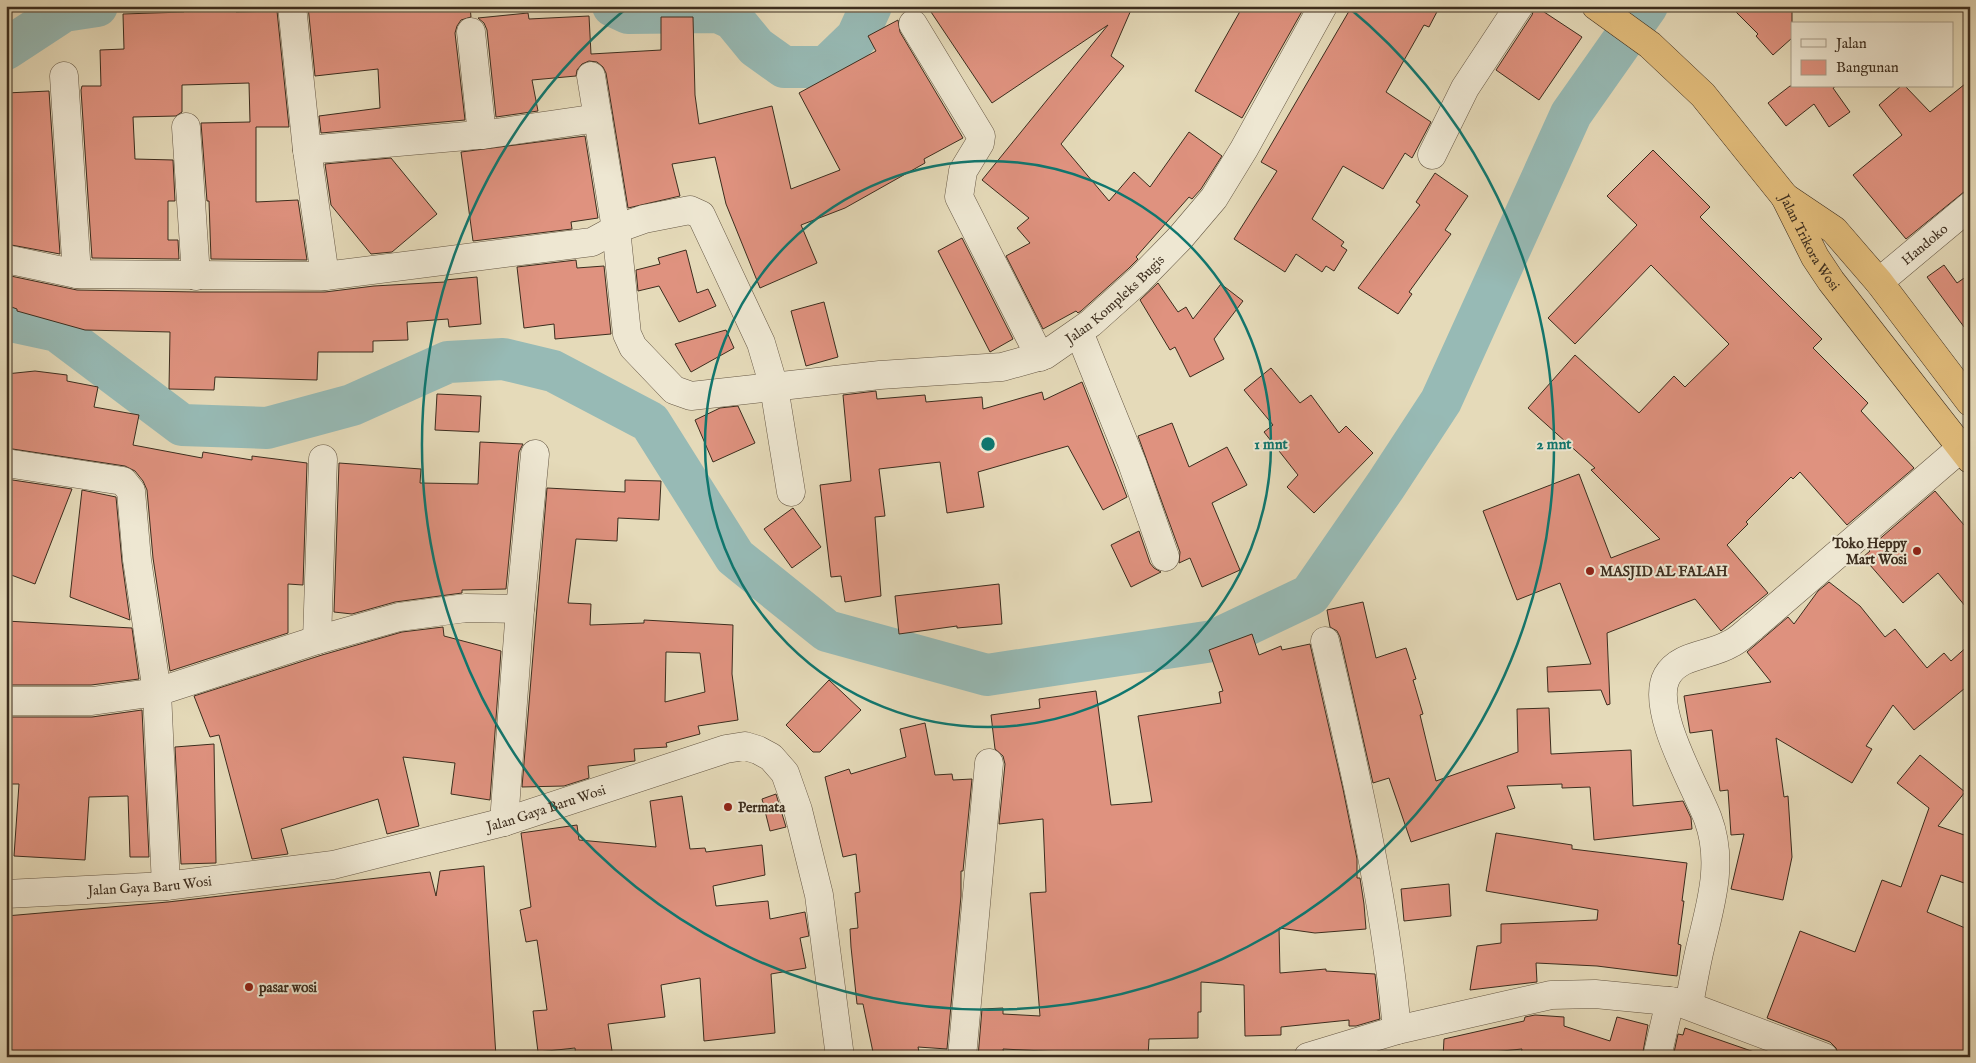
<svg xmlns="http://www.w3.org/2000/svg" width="1976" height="1063" viewBox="0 0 1976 1063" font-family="'IM FELL English',serif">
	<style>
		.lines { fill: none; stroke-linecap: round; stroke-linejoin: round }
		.river { stroke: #97bab5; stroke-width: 42 }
		.building { fill: #df927f; stroke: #3c2d1e; fill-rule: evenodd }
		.minor-casing { stroke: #665845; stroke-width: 29 }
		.highway-casing { stroke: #3c2d1e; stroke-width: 29 }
		.minor { stroke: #eee7d2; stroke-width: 28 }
		.highway { stroke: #e2bd7c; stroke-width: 28 }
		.ring { fill: none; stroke: #0f766e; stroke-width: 2.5 }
		.poi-dot { fill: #8f2418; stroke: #eee7d2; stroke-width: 2 }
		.labels { text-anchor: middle; stroke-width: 4; stroke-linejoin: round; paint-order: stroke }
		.street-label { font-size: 14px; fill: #3c2d1e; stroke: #eee7d2 }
		.poi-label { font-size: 14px; font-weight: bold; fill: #3c2d1e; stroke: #eee7d2; text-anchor: start }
		.centre { fill: #0f766e; stroke: #eee7d2; stroke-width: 2.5 }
		.ring-label { font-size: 15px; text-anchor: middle; font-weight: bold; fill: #0f766e; stroke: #eee7d2; stroke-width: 4; stroke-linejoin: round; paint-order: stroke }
	</style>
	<rect width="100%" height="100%" fill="#e5dab9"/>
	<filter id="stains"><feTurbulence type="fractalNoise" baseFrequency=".004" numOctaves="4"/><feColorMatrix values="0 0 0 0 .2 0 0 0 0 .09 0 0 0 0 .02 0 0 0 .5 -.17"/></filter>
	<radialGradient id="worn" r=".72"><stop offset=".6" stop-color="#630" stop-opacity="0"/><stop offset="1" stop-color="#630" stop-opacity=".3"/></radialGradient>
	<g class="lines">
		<path class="river" d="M 613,6 L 628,13 L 718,12 L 733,19 L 756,47 L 784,67 L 826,67 L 857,37 L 871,6
			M 6,49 L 64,11 L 97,6
			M 6,320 L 57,331 L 182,425 L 267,428 L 352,405 L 448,362 L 503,359 L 553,371 L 650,422 L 735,557 L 827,631 L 987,675 L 1213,641 L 1310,595 L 1386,485 L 1441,401 L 1571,114 L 1647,6"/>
	</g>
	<path class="building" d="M 225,6 L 236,6 L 236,12 L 277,11 L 289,127 L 256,127 L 256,202 L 298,200 L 307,260 L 211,259 L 209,201 L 207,201 L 201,123 L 250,122 L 249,83 L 182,85 L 182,112 L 176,116 L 133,117 L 135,159 L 173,160 L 175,201 L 168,201 L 168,240 L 178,240 L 179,259 L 92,258 L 81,90 L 82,86 L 101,86 L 100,50 L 124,49 L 123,14 L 184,12 L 184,8 Z
		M 308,6 L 470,6 L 471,17 L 461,20 L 457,26 L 455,33 L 465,120 L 321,133 L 319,116 L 380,108 L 378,69 L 315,76 Z
		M 927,6 L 1136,6 L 1131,10 L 1111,56 L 1124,66 L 1061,144 L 1109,201 L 1134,172 L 1150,187 L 1189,132 L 1222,156 L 1201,189 L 1192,199 L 1189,197 L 1136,257 L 1138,259 L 1128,269 L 1081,311 L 1078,313 L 1076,311 L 1043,329 L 1006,256 L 1030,243 L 1017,228 L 1029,218 L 982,180 L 1108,25 L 992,103 Z
		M 1243,6 L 1305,6 L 1242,118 L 1195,91 Z
		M 1352,6 L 1440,6 L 1429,27 L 1424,25 L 1386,92 L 1431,122 L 1412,158 L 1405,153 L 1383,189 L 1343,166 L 1312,219 L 1344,242 L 1341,246 L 1347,250 L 1334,271 L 1326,266 L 1322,272 L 1296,254 L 1285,272 L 1234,239 L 1277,171 L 1261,162 Z
		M 1535,6 L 1582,37 L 1539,100 L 1496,70 L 1532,15 Z
		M 1730,6 L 1792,6 L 1792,38 L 1773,55 L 1756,36 L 1758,34 Z
		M 528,13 L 529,19 L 589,16 L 591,54 L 661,50 L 661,17 L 693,17 L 695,95 L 699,124 L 772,106 L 791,189 L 840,170 L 799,93 L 876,51 L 868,36 L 898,20 L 900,32 L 963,138 L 924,159 L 925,163 L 845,208 L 801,225 L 817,263 L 760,288 L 726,204 L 715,157 L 672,164 L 680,196 L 628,208 L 606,73 L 603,67 L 597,62 L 589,61 L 582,64 L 577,70 L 576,76 L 532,80 L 538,111 L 496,117 L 487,30 L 484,23 L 478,18 Z
		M 1970,80 L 1970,187 L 1906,239 L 1853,175 L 1902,135 L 1879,105 L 1901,86 L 1905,86 L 1930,112 Z
		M 1790,86 L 1836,86 L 1833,88 L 1850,112 L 1829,127 L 1814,104 L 1786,126 L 1768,103 Z
		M 49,91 L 60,254 L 6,244 L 6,93 Z
		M 585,136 L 598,218 L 571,222 L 572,229 L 473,241 L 461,152 Z
		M 1653,150 L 1710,207 L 1700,217 L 1822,339 L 1813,348 L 1868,403 L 1861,411 L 1914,468 L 1847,525 L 1800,472 L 1793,479 L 1791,477 L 1746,522 L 1748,524 L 1727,545 L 1768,593 L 1721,631 L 1695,599 L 1607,633 L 1610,704 L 1607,705 L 1601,690 L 1548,692 L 1547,667 L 1591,664 L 1560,583 L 1517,600 L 1483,511 L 1579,474 L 1611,558 L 1660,539 L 1591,470 L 1595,468 L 1528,408 L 1575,355 L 1639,413 L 1674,376 L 1685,387 L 1729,344 L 1651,265 L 1575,344 L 1548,318 L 1637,225 L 1607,196 Z
		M 391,158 L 437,214 L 392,252 L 371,254 L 331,205 L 325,164 Z
		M 1435,173 L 1468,196 L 1445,230 L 1451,234 L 1409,292 L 1412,294 L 1398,314 L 1358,288 L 1420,205 L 1416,202 Z
		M 962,238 L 1013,339 L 990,352 L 938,251 Z
		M 686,250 L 697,293 L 708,289 L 716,306 L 679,322 L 659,286 L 638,291 L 636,270 L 660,264 L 658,258 Z
		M 576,260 L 577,268 L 604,266 L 611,334 L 555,339 L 554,324 L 524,328 L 517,267 Z
		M 1944,265 L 1957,283 L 1970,274 L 1970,335 L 1927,277 Z
		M 6,275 L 77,290 L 197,292 L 325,292 L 374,286 L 445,282 L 445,280 L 477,277 L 481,324 L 449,327 L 448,319 L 407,322 L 408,340 L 373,341 L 373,352 L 318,352 L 317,380 L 215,377 L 214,390 L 169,389 L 170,332 L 85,330 L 17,311 L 17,309 L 6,305 Z
		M 1158,283 L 1178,312 L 1186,307 L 1193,319 L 1221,284 L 1243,301 L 1214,339 L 1224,359 L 1190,377 L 1175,347 L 1170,350 L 1140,300 Z
		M 824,302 L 838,357 L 806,366 L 791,311 Z
		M 726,330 L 734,348 L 691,372 L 675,344 Z
		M 1271,368 L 1300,403 L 1311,395 L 1339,433 L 1346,426 L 1373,453 L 1314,513 L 1287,487 L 1298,475 L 1264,432 L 1273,425 L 1244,390 Z
		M 35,371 L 67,375 L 67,381 L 98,387 L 94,407 L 139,415 L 133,445 L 202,458 L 203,452 L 252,460 L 252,456 L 307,463 L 303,585 L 288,584 L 288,633 L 170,671 L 153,558 L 147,490 L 143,481 L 135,471 L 125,466 L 6,448 L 6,374 Z
		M 1082,382 L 1127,497 L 1103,510 L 1068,446 L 978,472 L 984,507 L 947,513 L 940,462 L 879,469 L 885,516 L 875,517 L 881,596 L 845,602 L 841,576 L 831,577 L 820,485 L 851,481 L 843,395 L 876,391 L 877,399 L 925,395 L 926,402 L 982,397 L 983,409 L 1042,392 L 1044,400 Z
		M 437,394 L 481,396 L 479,432 L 435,430 Z
		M 738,406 L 755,443 L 713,462 L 695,420 L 720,408 Z
		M 1172,423 L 1189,467 L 1227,447 L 1247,485 L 1212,503 L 1240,570 L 1202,587 L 1190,558 L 1179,563 L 1180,552 L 1138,436 Z
		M 480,442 L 523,444 L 519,452 L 506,589 L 462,590 L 462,593 L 395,602 L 352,614 L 334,612 L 339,463 L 421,469 L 420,483 L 478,484 Z
		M 6,479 L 72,489 L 35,584 L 6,573 Z
		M 625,480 L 661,481 L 659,520 L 618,518 L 617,541 L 576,539 L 568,603 L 591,604 L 590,625 L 644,623 L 644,620 L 733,625 L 732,674 L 738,720 L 698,726 L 700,734 L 666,743 L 667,747 L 634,749 L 635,761 L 588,766 L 589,778 L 564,786 L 522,787 L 547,488 L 625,492 ZM 666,652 L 700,653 L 705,692 L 665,702 Z
		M 82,490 L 116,497 L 122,562 L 130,620 L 70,597 Z
		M 1935,491 L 1970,532 L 1970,612 L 1938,573 L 1903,603 L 1863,557 L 1870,551 L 1868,549 Z
		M 793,508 L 821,547 L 792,568 L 764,529 Z
		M 1139,531 L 1150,563 L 1154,568 L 1161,572 L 1131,587 L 1111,545 Z
		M 1829,582 L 1860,606 L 1885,637 L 1895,629 L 1927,668 L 1944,653 L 1951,661 L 1970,644 L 1970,684 L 1914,730 L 1893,705 L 1866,746 L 1872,749 L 1852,783 L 1776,738 L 1784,797 L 1788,796 L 1792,857 L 1783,900 L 1731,889 L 1744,834 L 1731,835 L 1728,790 L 1720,791 L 1712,730 L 1690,733 L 1684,696 L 1771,682 L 1747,652 L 1788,617 L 1794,624 L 1818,591 Z
		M 999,584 L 1002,624 L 957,628 L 957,626 L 899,634 L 895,596 Z
		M 1363,602 L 1376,658 L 1406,648 L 1416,679 L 1413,680 L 1423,714 L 1420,715 L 1436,781 L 1518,752 L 1517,709 L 1549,708 L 1551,754 L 1631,750 L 1633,806 L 1683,801 L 1691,818 L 1692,829 L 1594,840 L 1590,787 L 1562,788 L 1562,784 L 1507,786 L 1515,808 L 1411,842 L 1389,778 L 1373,783 L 1340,637 L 1337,631 L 1330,627 L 1327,610 Z
		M 6,621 L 132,628 L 139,679 L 91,685 L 6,685 Z
		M 443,627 L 444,636 L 501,651 L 490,800 L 451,794 L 455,763 L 403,757 L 419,826 L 387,834 L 378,799 L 281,829 L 288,854 L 252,859 L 219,735 L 210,737 L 194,696 L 322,655 L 402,632 Z
		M 1252,634 L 1259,655 L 1281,646 L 1282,650 L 1310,644 L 1343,789 L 1357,859 L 1357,878 L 1360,878 L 1364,904 L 1366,929 L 1315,933 L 1279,928 L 1280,973 L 1326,969 L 1326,971 L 1375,974 L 1380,1019 L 1356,1026 L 1349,1026 L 1349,1020 L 1281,1027 L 1281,1035 L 1245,1036 L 1244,985 L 1201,982 L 1201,1012 L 1198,1012 L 1198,1038 L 1149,1039 L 1148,1057 L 1084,1057 L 1084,1053 L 1003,1049 L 1004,1057 L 978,1057 L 982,1009 L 1003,1008 L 1003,1014 L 1040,1016 L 1030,893 L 1046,892 L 1043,819 L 999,824 L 1005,764 L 1003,756 L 995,749 L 991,715 L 1040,708 L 1039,699 L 1096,691 L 1111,805 L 1152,802 L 1138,716 L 1221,703 L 1219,692 L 1223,691 L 1209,650 Z
		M 829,680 L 861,710 L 820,752 L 813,752 L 786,725 Z
		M 142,710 L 149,857 L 130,857 L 128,796 L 89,797 L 85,860 L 14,856 L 19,784 L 6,784 L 6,717 L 92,717 Z
		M 925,723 L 935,775 L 952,774 L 953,780 L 972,779 L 963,871 L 961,871 L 961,896 L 947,1049 L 918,1047 L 920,1057 L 874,1057 L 863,1004 L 857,1004 L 851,947 L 850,929 L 858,928 L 855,893 L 860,892 L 856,854 L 843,857 L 825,777 L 849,769 L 851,774 L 906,757 L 900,729 Z
		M 214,744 L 216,863 L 181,864 L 175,747 Z
		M 1920,755 L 1965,792 L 1938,826 L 1970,837 L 1970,885 L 1941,875 L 1927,912 L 1970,930 L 1970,1057 L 1839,1057 L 1836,1048 L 1830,1042 L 1767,1018 L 1800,931 L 1855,952 L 1882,880 L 1901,887 L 1929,808 L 1897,783 Z
		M 776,794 L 786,827 L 770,831 L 762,799 Z
		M 682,796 L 690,849 L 705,848 L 706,852 L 762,845 L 765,875 L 713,886 L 716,906 L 768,901 L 770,919 L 805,912 L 809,936 L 800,938 L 806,968 L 771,974 L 775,1033 L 704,1041 L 700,978 L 661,985 L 665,1017 L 608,1024 L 612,1051 L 580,1057 L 576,1057 L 575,1048 L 538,1052 L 533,1011 L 547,1010 L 537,940 L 526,942 L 520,910 L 531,907 L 521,833 L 577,825 L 579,840 L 656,847 L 650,801 Z
		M 1496,833 L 1572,845 L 1572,849 L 1687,863 L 1682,901 L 1684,901 L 1678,944 L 1681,945 L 1677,976 L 1597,966 L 1536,963 L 1537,982 L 1470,990 L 1477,946 L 1501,943 L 1501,924 L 1597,920 L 1598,910 L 1486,891 Z
		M 484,866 L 496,1057 L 6,1057 L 6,916 L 168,902 L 430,872 L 436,896 L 440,871 Z
		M 1449,884 L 1451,916 L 1404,921 L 1401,889 Z
		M 1535,1015 L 1564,1017 L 1564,1026 L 1610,1041 L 1617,1017 L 1648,1025 L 1642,1057 L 1550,1057 L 1521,1055 L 1522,1049 L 1443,1057 L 1444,1039 L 1524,1021 L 1525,1017 Z
		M 1685,1028 L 1760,1054 L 1759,1057 L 1673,1057 L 1678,1034 L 1683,1035 Z"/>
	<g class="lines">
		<g class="minor-casing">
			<g id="minor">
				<path d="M 292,6 L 307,150 L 325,276"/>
				<path d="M 913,24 L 981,136 L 980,143 L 963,171 L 959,197 L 1040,357"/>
				<path d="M 471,32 L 482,135"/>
				<path d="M 64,76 L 77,274 L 325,276 L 592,242 L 616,229 L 644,219 L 690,210 L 701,215 L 761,343 L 774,387 L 791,492"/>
				<path id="s1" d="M 591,76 L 616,229 L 627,334 L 633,347 L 674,390 L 691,396 L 880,375 L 1002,367 L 1045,355 L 1091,323 L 1139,280 L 1180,238 L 1214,198 L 1244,149 L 1323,6"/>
				<path d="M 186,127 L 196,276"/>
				<path d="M 307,150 L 489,134 L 598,118"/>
				<path d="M 1432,155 L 1465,88 L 1519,6"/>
				<path d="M 6,259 L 77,274"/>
				<path id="s2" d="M 1879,282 L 1970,206"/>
				<path d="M 1079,332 L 1132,463 L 1165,557"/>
				<path d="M 6,463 L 123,481 L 131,491 L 137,560 L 157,692 L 166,886"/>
				<path d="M 317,640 L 323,459"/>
				<path d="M 1325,641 C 1355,770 1385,898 1397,1030"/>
				<path d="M 6,701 L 92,701 L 157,692 L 317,640 L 399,617 L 466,608 L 520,609 L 535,454"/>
				<path d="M 504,822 L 520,609"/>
				<path id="s3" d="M 6,894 L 166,886 L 333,865 L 504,822 L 726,749 L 745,746 L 758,750 L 771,757 L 785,773 L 798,810 L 819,895 L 840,1057"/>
				<path d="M 1689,1005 C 1692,988 1695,971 1699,953 C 1709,909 1725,865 1708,819 C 1696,787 1649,709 1667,676 C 1679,654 1710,656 1730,644 C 1739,640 1746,632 1754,626 L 1961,448"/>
				<path d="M 962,1057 L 989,763"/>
				<path d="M 1308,1057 L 1397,1030 L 1551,995 L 1595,994 L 1678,1002 L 1824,1057"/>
				<path d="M 1657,1057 L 1670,1001"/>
			</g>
		</g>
		<g class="highway-casing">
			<g id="highway">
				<path id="s4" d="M 1596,6 L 1650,45 L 1703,95 L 1785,197 L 1815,257 L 1831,281 L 1970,459"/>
				<path d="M 1785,197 L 1834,230 L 1879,282 L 1970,402"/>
			</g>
		</g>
		<use href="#minor" class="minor"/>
		<use href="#highway" class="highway"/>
	</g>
	<g class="ring">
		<circle cx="988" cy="444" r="283"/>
		<path d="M1348 7A566 566 0 1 1 628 7"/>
	</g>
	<g class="poi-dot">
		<circle cx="1917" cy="551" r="5"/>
		<circle cx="1590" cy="571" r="5"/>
		<circle cx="728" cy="807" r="5"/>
		<circle cx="249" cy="987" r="5"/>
	</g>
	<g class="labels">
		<g class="street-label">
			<text dy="5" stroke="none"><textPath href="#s2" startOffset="59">Handoko</textPath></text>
			<text dy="5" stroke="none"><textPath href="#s4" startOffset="322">Jalan Trikora Wosi</textPath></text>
			<text dy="5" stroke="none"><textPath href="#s1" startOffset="799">Jalan Kompleks Bugis</textPath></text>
			<text dy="5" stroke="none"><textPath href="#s3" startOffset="549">Jalan Gaya Baru Wosi</textPath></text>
			<text dy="5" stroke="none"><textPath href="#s3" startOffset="144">Jalan Gaya Baru Wosi</textPath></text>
		</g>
		<g class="poi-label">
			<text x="1907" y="548" text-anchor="end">Toko Heppy<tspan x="1907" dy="16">Mart Wosi</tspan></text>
			<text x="1600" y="576">MASJID AL FALAH</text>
			<text x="738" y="812">Permata</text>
			<text x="259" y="992">pasar wosi</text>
		</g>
	</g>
	<circle cx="988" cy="444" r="8" class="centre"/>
	<g class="ring-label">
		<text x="1271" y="449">1 mnt</text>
		<text x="1554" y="449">2 mnt</text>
	</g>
	<rect width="1976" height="1063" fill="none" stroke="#e5dab9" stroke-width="25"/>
	<rect x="8" y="8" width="1961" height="1048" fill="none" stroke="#3c2d1e" stroke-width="2.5"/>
	<rect x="12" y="12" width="1951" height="1038" fill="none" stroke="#3c2d1e"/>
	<rect x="1791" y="22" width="162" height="65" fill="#eee7d2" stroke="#a79d8a"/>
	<rect x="1801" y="39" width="25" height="8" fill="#eee7d2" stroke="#a79d8a"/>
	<text x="1836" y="48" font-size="15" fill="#3c2d1e">Jalan</text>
	<rect x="1801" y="60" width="25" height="15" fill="#df927f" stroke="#a79d8a"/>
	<text x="1836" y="72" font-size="15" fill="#3c2d1e">Bangunan</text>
	<rect width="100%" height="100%" filter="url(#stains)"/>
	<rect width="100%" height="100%" fill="url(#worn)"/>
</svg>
